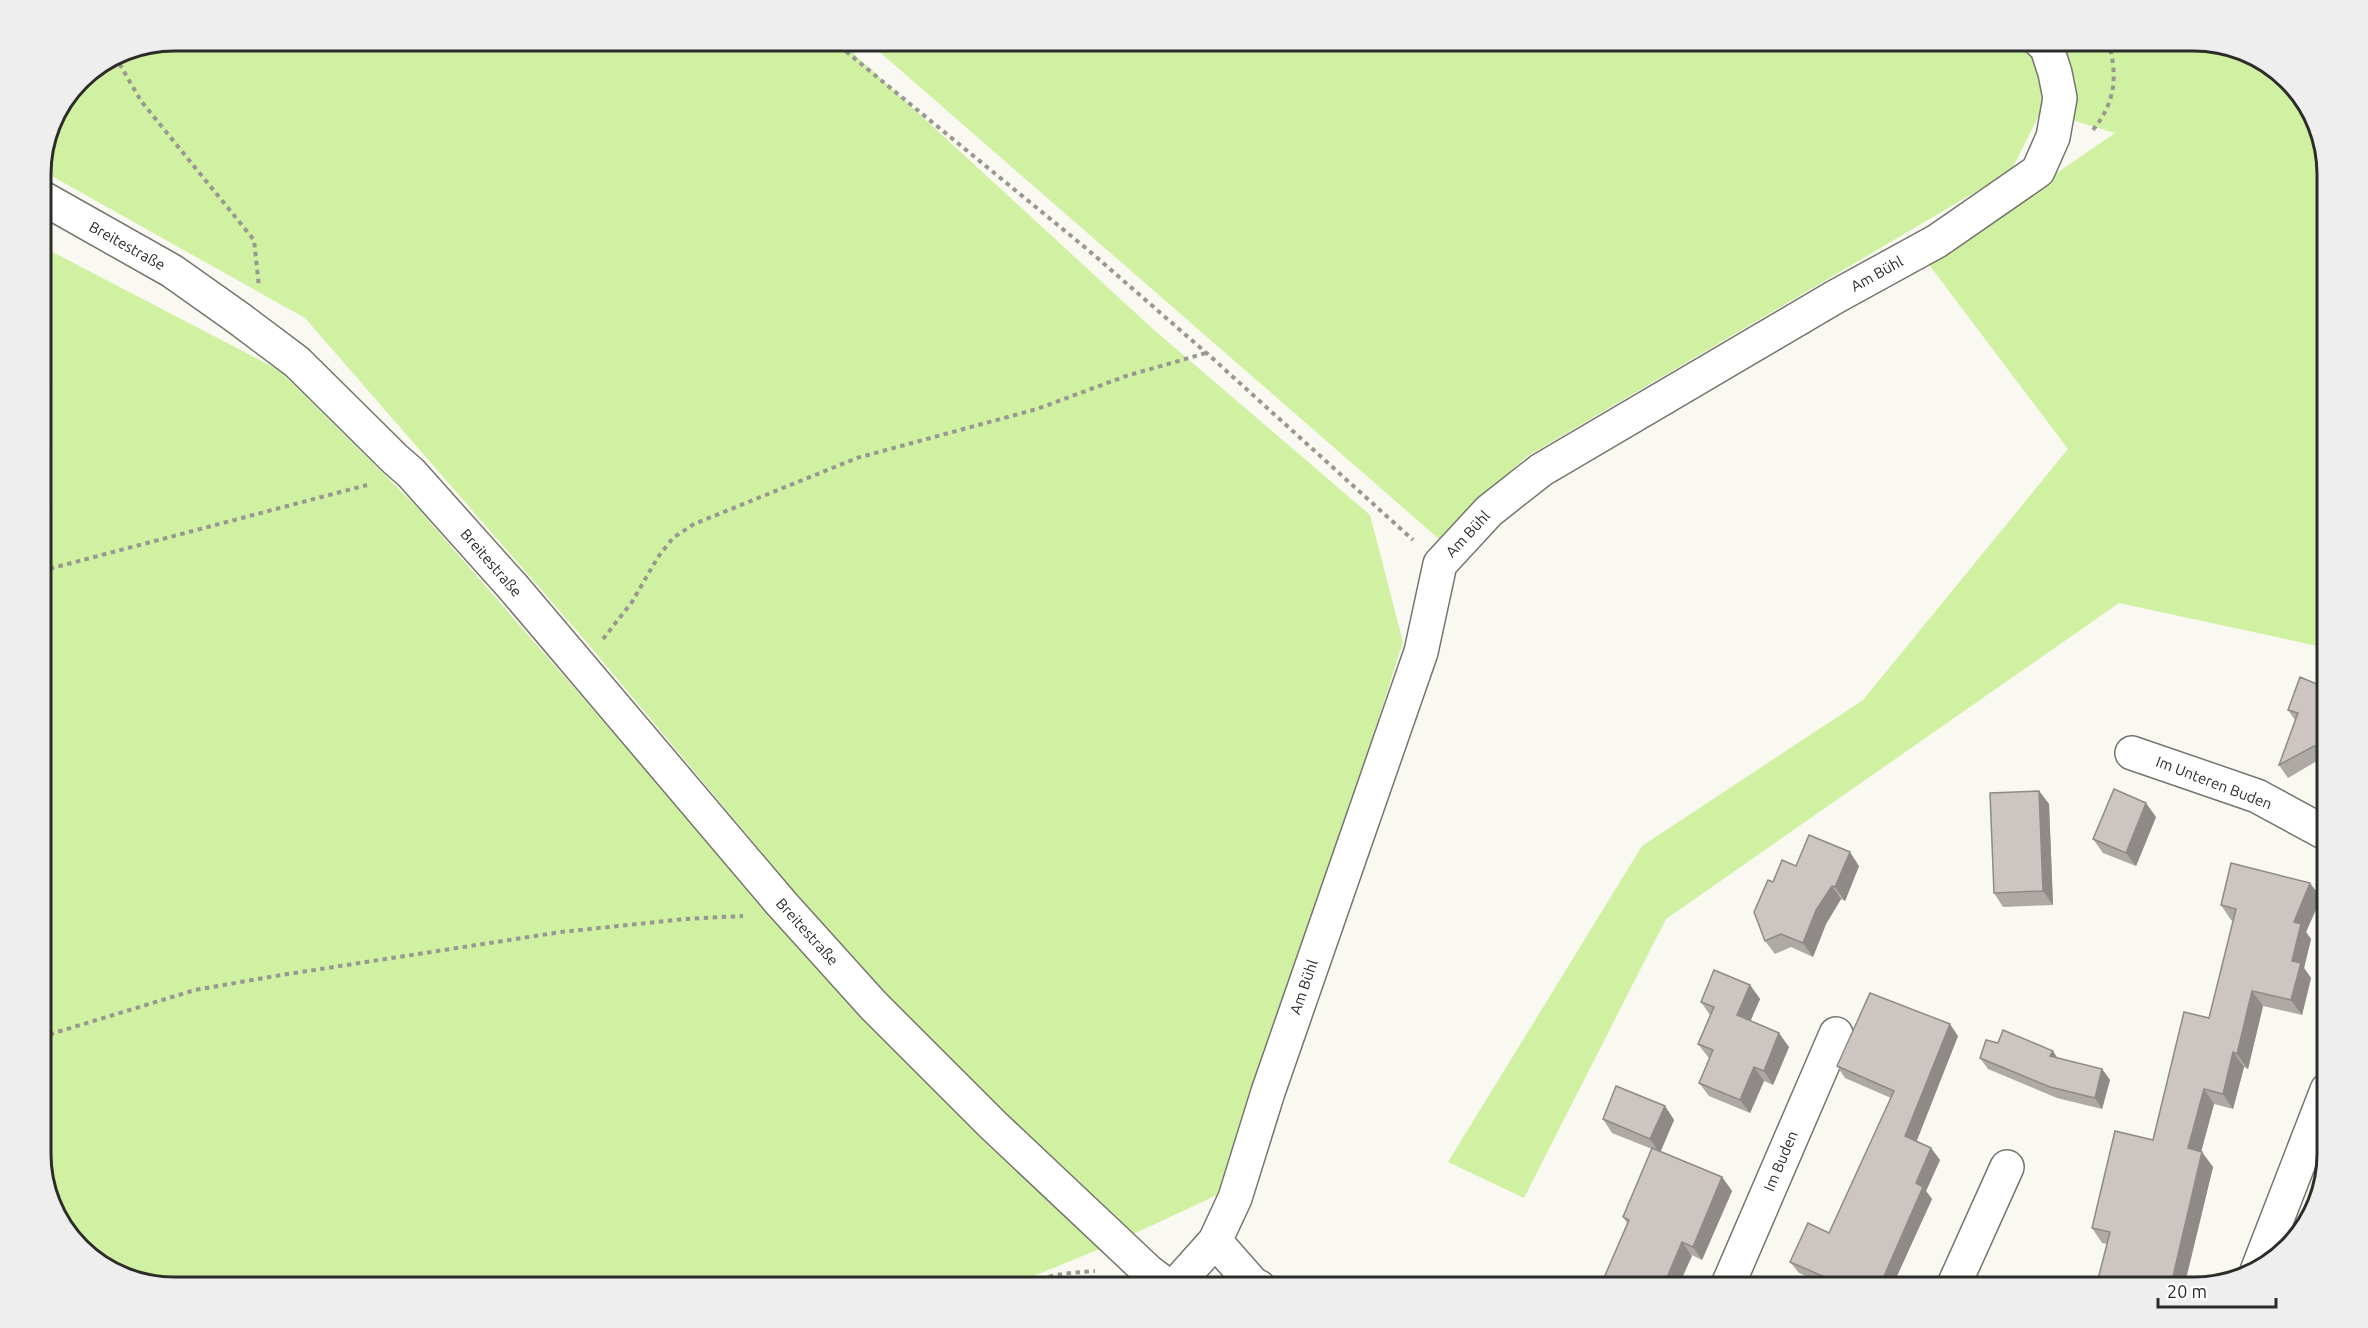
<svg xmlns="http://www.w3.org/2000/svg" width="2368" height="1328" viewBox="0 0 2368 1328" font-family="Ubuntu,sans-serif">
	<style>
		.green { fill: #d1f1a2 }
		.lines { fill: none; stroke-linecap: round; stroke-linejoin: round }
		.minor-casing { stroke: #75746e; stroke-width: 36 }
		.tertiary-casing { stroke: #75746e; stroke-width: 36 }
		.path { stroke: #989792; stroke-width: 4; stroke-dasharray: 4.5 4.5; stroke-linecap: butt }
		.minor { stroke: #fff; stroke-width: 33 }
		.tertiary { stroke: #fff; stroke-width: 33 }
		.wall { fill: #afa9a6 }
		.shaded-wall { fill: #8f8a87 }
		.building { fill: #ccc5c1; stroke: #8f8a87; stroke-width: 1.5 }
		.labels { text-anchor: middle; stroke-width: 6; stroke-linejoin: round; paint-order: stroke }
		.street-label { font-size: 15px; fill: #2c2c29; stroke: #fff }
		.rim { fill: none; stroke: #2c2c29; stroke-width: 3 }
	</style>
	<rect width="100%" height="100%" fill="#f9f8f1"/>
	<path class="green" d="M 2194,40 L 2261,58 L 2309,107 L 2327,165 L 2327,648 L 2119,603 L 1666,919 L 1524,1198 L 1448,1162 L 1642,846 L 1863,700 L 2068,449 L 1927,262 L 2115,133 L 2041,111 L 2011,171 L 1526,457 L 1439,539 L 867,41 Z
		M 174,41 L 840,41 L 1154,330 L 1370,515 L 1403,642 L 1228,1190 L 1129,1236 L 842,949 L 584,639 L 305,318 L 41,170 L 51,122 L 80,79 L 123,51 Z
		M 41,246 L 279,370 L 415,505 L 770,913 L 1102,1248 L 1007,1287 L 174,1287 L 107,1270 L 59,1221 L 41,1163 Z"/>
	<g class="lines">
		<g class="minor-casing">
			<path id="minor" d="M 2132,753 L 2257,796 L 2327,834
				M 1215,1241 L 1253,1284 L 1259,1287
				M 2257,1271 L 2327,1090
				M 1174,1287 L 1215,1241 L 1235,1198 L 1268,1092 L 1421,652 L 1440,564 L 1489,511 L 1541,470 L 1835,297 L 1937,241 L 2038,171 L 2053,137 L 2060,98 L 2055,73 L 2047,48 L 2039,40
				M 1727,1287 L 1836,1034
				M 1953,1287 L 2007,1167"/>
		</g>
		<g class="tertiary-casing">
			<path id="tertiary" d="M 41,197 L 172,271 L 237,317 L 297,362 L 395,459 L 411,473 L 513,587 L 781,903 L 873,1005 L 993,1125 L 1149,1272 L 1169,1287"/>
		</g>
		<path class="path" d="M 832,40 L 1087,249 L 1211,357 L 1413,540
			M 115,56 L 141,101 L 254,240 L 259,287
			M 2093,130 C 2116,101 2118,76 2108,40
			M 41,571 L 367,485
			M 603,639 L 632,602 L 658,557 L 673,538 L 694,524 L 857,458 L 1037,409 L 1126,376 L 1206,353
			M 41,1037 L 195,990 L 275,976 L 561,932 L 685,919 L 743,916
			M 58,1220 L 60,1223
			M 1024,1287 C 1046,1274 1069,1273 1095,1271"/>
		<use href="#minor" class="minor"/>
		<use href="#tertiary" class="tertiary"/>
	</g>
	<path class="wall" d="M 2327,663 L 2327,760 L 2322,758 L 2288,778 L 2279,765 L 2295,720 L 2288,710 L 2319,685 Z
		M 2039,791 L 2049,804 L 2053,905 L 2003,907 L 1994,893 Z
		M 2156,817 L 2136,866 L 2103,853 L 2093,839 Z
		M 1796,866 L 1859,866 L 1845,901 L 1841,899 L 1826,924 L 1813,957 L 1791,947 L 1775,954 L 1765,941 L 1773,882 Z
		M 2310,883 L 2321,898 L 2306,932 L 2311,939 L 2304,968 L 2311,978 L 2302,1015 L 2263,1006 L 2248,1069 L 2244,1067 L 2233,1109 L 2214,1104 L 2201,1152 L 2213,1167 L 2184,1287 L 2096,1287 L 2107,1244 L 2102,1243 L 2092,1228 L 2153,1140 L 2209,1018 L 2233,921 L 2231,920 L 2221,905 Z
		M 1750,985 L 1760,999 L 1750,1021 L 1789,1047 L 1773,1085 L 1764,1081 L 1750,1113 L 1709,1096 L 1699,1083 L 1709,1058 L 1708,1057 L 1698,1044 L 1710,1015 L 1701,1002 Z
		M 1958,1036 L 1916,1141 L 1931,1148 L 1940,1160 L 1926,1191 L 1932,1199 L 1892,1287 L 1831,1287 L 1799,1273 L 1790,1262 L 1829,1233 L 1891,1098 L 1845,1078 L 1837,1066 Z
		M 1980,1058 L 2058,1058 L 2102,1069 L 2110,1080 L 2102,1109 L 2057,1098 L 1988,1069 Z
		M 1665,1106 L 1674,1120 L 1660,1152 L 1722,1177 L 1732,1191 L 1702,1260 L 1627,1223 L 1623,1217 L 1652,1149 L 1612,1133 L 1603,1119 Z"/>
	<path class="shaded-wall" d="M 2039,791 L 2049,804 L 2053,905 L 2043,891 Z
		M 2146,803 L 2156,817 L 2136,866 L 2126,853 Z
		M 1850,852 L 1859,866 L 1845,901 L 1835,887 Z
		M 2310,883 L 2321,898 L 2306,932 L 2311,939 L 2304,968 L 2311,978 L 2302,1015 L 2291,1000 L 2292,961 L 2294,922 Z
		M 1832,886 L 1841,899 L 1826,924 L 1813,957 L 1803,943 L 1816,910 Z
		M 1750,985 L 1760,999 L 1747,1029 L 1737,1015 Z
		M 2252,991 L 2263,1006 L 2248,1069 L 2237,1054 Z
		M 1950,1024 L 1958,1036 L 1914,1148 L 1905,1136 Z
		M 1779,1033 L 1789,1047 L 1773,1085 L 1764,1071 Z
		M 2053,1051 L 2060,1062 L 2050,1056 Z
		M 2233,1052 L 2244,1067 L 2233,1109 L 2223,1094 Z
		M 1754,1067 L 1764,1081 L 1750,1113 L 1740,1100 Z
		M 2102,1069 L 2110,1080 L 2102,1109 L 2095,1098 Z
		M 2204,1089 L 2214,1104 L 2198,1163 L 2188,1148 Z
		M 1665,1106 L 1674,1120 L 1660,1153 L 1650,1139 Z
		M 1931,1148 L 1940,1160 L 1926,1191 L 1932,1199 L 1892,1287 L 1884,1287 L 1881,1283 L 1916,1183 Z
		M 2202,1152 L 2213,1167 L 2184,1287 L 2173,1287 L 2171,1285 Z
		M 1722,1177 L 1732,1191 L 1702,1260 L 1693,1247 Z
		M 1682,1242 L 1692,1256 L 1678,1287 L 1663,1287 Z"/>
	<path class="building" d="M 2327,663 L 2327,751 L 2314,746 L 2279,765 L 2298,713 L 2288,710 L 2300,677 L 2319,685 Z
		M 2114,789 L 2146,803 L 2126,853 L 2093,839 Z
		M 2039,791 L 2043,891 L 1994,893 L 1990,793 Z
		M 1809,835 L 1850,852 L 1835,887 L 1832,886 L 1816,910 L 1803,943 L 1781,934 L 1765,941 L 1754,912 L 1768,880 L 1773,882 L 1782,860 L 1796,866 Z
		M 2231,863 L 2310,883 L 2294,922 L 2301,924 L 2292,961 L 2301,963 L 2291,1000 L 2252,991 L 2237,1054 L 2233,1052 L 2223,1094 L 2204,1089 L 2188,1148 L 2202,1152 L 2171,1285 L 2177,1286 L 2177,1287 L 2096,1287 L 2110,1232 L 2092,1228 L 2115,1131 L 2153,1140 L 2184,1012 L 2209,1018 L 2236,909 L 2221,905 Z
		M 1714,970 L 1750,985 L 1737,1015 L 1779,1033 L 1764,1071 L 1754,1067 L 1740,1100 L 1699,1083 L 1713,1050 L 1698,1044 L 1714,1007 L 1701,1002 Z
		M 1870,993 L 1950,1024 L 1905,1136 L 1931,1148 L 1916,1183 L 1923,1187 L 1881,1283 L 1887,1287 L 1848,1287 L 1790,1262 L 1808,1223 L 1829,1233 L 1894,1091 L 1837,1066 Z
		M 2003,1030 L 2053,1051 L 2050,1056 L 2102,1069 L 2095,1098 L 2050,1087 L 1980,1058 L 1986,1040 L 1998,1043 Z
		M 1616,1086 L 1665,1106 L 1650,1139 L 1603,1119 Z
		M 1652,1148 L 1722,1177 L 1693,1247 L 1682,1242 L 1663,1287 L 1600,1287 L 1629,1220 L 1623,1217 Z"/>
	<g class="labels">
		<g class="street-label">
			<text transform="translate(127 246) rotate(29)" y="5">Breitestraße</text>
			<text transform="translate(1877 274) rotate(-29)" y="5">Am Bühl</text>
			<text transform="translate(1468 534) rotate(-47)" y="5">Am Bühl</text>
			<text transform="translate(491 563) rotate(49)" y="5">Breitestraße</text>
			<text transform="translate(2214 783) rotate(21)" y="5">Im Unteren Buden</text>
			<text transform="translate(807 932) rotate(48)" y="5">Breitestraße</text>
			<text transform="translate(1304 987) rotate(-71)" y="5">Am Bühl</text>
			<text transform="translate(1781 1161) rotate(-67)" y="5">Im Buden</text>
		</g>
	</g>
	<path d="M0 0H2368V1328H0ZM174 51H2194A123 123 0 0 1 2317 174V1154A123 123 0 0 1 2194 1277H174A123 123 0 0 1 51 1154V174A123 123 0 0 1 174 51Z" fill="#eee" fill-rule="evenodd"/>
	<path class="rim" d="M174 51H2194A123 123 0 0 1 2317 174V1154A123 123 0 0 1 2194 1277H174A123 123 0 0 1 51 1154V174A123 123 0 0 1 174 51Z"/>
	<path d="M2158 1298v9h118v-9" fill="none" stroke="#2c2c29" stroke-width="3"/>
	<text x="2167" y="1298" font-size="18" fill="#2c2c29" stroke="#ffffff" stroke-width="4.5" paint-order="stroke">20 m</text>
</svg>
